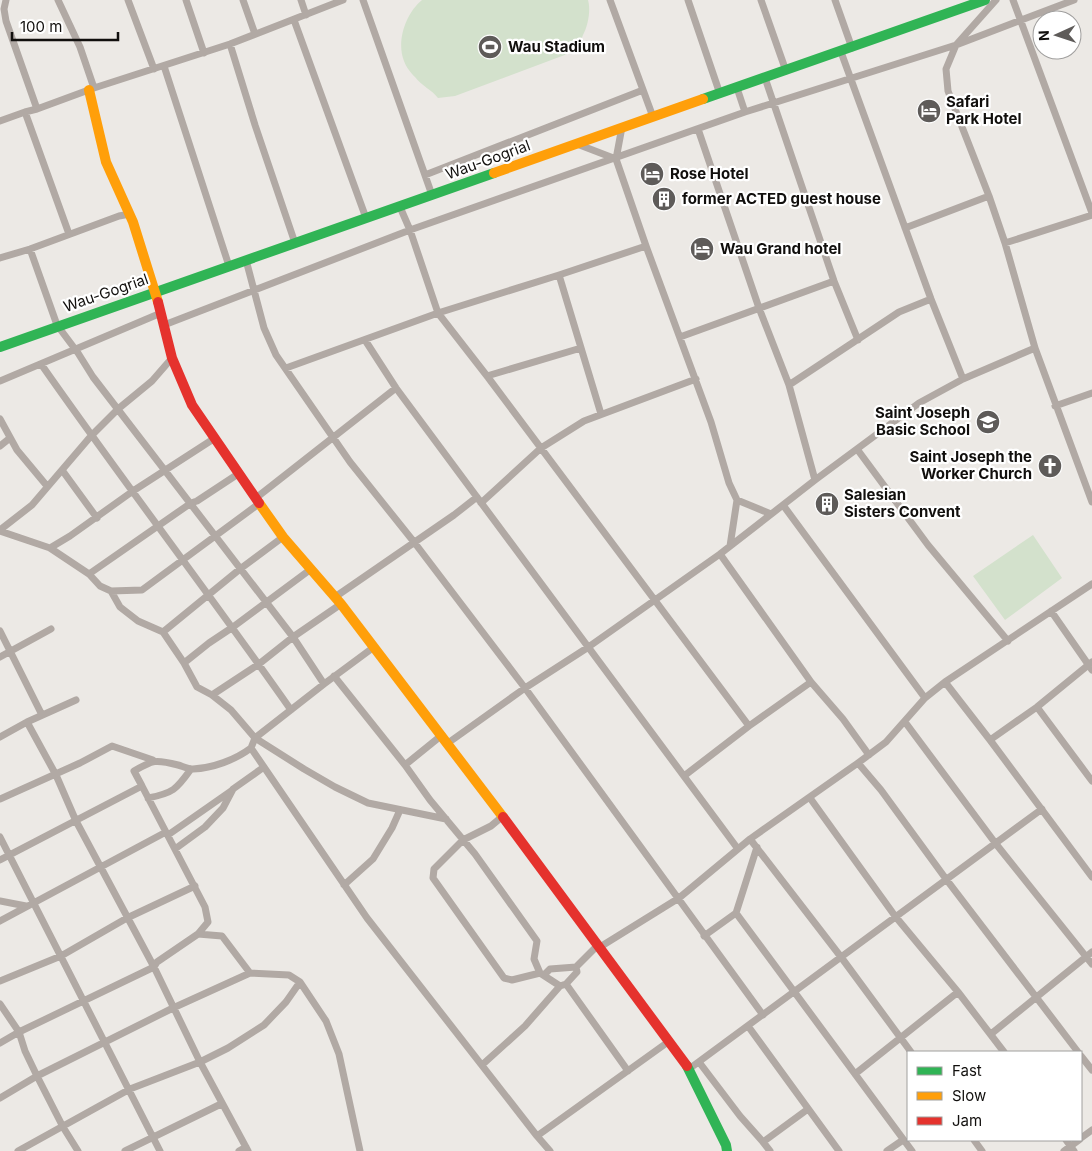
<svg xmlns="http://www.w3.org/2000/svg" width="1092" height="1151" viewBox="0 0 1092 1151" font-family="Inter,sans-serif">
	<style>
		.green { fill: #d3e1cc }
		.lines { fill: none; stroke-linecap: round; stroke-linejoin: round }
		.street { stroke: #b1a9a4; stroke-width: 7 }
		.fast { stroke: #30b455; stroke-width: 10 }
		.slow { stroke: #ff9f0a; stroke-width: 10 }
		.jam { stroke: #e5322d; stroke-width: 10 }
		.labels { text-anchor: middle; stroke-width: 4.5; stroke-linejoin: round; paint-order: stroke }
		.poi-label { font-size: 15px; font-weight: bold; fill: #110f0d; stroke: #fff; text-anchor: start }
		.street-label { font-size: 15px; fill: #110f0d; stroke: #fff }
	</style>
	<rect width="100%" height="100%" fill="#ece9e5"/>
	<path class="green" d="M 422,0 L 588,0 C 591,10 588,26 583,35 C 581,41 578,44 578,50 L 455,96 L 438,98 C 432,90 422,86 415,77 C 411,73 406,67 404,61 C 396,41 406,13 422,0 Z
		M 1033,535 L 1062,578 L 1005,620 L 973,576 Z"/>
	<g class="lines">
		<path class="street" d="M 6,0 L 4,9 L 6,21 L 37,109 L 94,88 L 230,44 L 343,0
			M 58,0 L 80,47 L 94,88
			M 128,0 L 154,69
			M 186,0 L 204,53
			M 243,0 L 255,34
			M 301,0 L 306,15
			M 363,0 L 432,195
			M 610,0 L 653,117
			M 688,0 L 720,94
			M 761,0 L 786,71
			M 835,0 L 852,48
			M 996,0 L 956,45 L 946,69 L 948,91 L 989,196 L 1005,243 L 1035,348 L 1092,502
			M 1013,0 L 1092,213
			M 294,20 L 366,218
			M 230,44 L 255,125 L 295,243
			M 841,52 L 931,299 L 963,379
			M 164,66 L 229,266
			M 765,78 L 834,281 L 858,340
			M 737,88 L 745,112
			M 25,112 L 69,234
			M 0,121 L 25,112 L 37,109
			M 622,127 L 616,159 L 646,246 L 711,422 L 729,483 L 737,500 L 730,546
			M 698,129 L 759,308 L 789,385 L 815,480
			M 577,144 L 616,159
			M 425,175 L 643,90
			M 400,207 L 410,230 L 438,313 L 487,376 L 749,726
			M 905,228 L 989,196
			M 1005,243 L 1092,215
			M 30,249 L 57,325 L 78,353 L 93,377 L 293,637 L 324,684
			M 0,258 L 30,249 L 119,216 L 130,214
			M 246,260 L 264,328 L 276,355 L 350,462 L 414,542 L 525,688 L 763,1015
			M 559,275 L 601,414
			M 164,325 L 410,230 L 745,112 L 956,45 L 1074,0
			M 680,337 L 834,281
			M 365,340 L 396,388 L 738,849
			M 41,364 C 122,480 209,593 291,710
			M 286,368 L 438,313 L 559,275 L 646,246
			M 487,376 L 581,348
			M 0,381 L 161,313
			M 789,385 L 899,312 L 931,299
			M 1055,406 L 1092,393
			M 0,419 L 17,450 L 47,486
			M 0,446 L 10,438
			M 857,449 L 928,545 L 1008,641
			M 62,470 L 97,518
			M 256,498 L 396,388
			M 737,500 L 771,514
			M 481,503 L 541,448 L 584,421 L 696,379
			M 783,505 L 925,698
			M 0,530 L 32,505 L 91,436 L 118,409 L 152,381 L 172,358
			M 0,531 L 50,548 L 89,574 L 100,586 L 111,591 L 120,607 L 138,621 L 163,632 L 184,663 L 197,687 L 212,695 L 231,710 L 255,738 L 304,769 L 335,787 L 368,803 L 446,819
			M 50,548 L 70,536 L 133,491 L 215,438
			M 720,554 L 811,682 L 843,719 L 869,755
			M 89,574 L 191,503 L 197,501 L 238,474
			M 111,591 L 142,590 L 260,503
			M 335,597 L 454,515 L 477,497
			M 1051,611 L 1092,670
			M 0,631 L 42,715
			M 163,632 L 240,569 L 283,537
			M 374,647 L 324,684 L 255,738 L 251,748 L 367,918 L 537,1136 L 550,1151
			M 0,657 L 51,629
			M 184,663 L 209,643 L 233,627 L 311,569
			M 334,676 L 405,765 L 430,800 L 475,854 L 537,941 L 534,959 L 540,973
			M 945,682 L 990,740 L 1092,877
			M 212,695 L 259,664 L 293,637 L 341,604
			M 1037,707 L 1092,781
			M 27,722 L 56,775 L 76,821 L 154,967 L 200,1062 L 248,1151
			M 905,722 L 996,844 L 1092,964
			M 0,737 L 27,722 L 76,700
			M 990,740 L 1037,707 L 1092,662
			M 448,743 L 525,688 L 587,648 L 720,554 L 815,480 L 919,403 L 963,379 L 1035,348
			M 858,763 L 881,790 L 946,879 L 1078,1052
			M 405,765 L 442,735
			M 684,776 L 749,726 L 811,682
			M 142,786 L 205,907 L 208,922 L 198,934 L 222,936 L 250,973
			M 148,798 C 173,793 176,790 191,769
			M 810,798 L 895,916 L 958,992 L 1004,1052
			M 0,799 L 80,763 L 112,746 L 153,760
			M 503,816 L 491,826 L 463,840 L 434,869 L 433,878 L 504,978 L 512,980 L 540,973 L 560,986
			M 168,835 L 231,791
			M 0,837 L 160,1151
			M 750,839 L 841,957 L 911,1052
			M 175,849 L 205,827 L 223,808 L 233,789 L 264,767
			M 0,860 L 142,786 L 134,771 C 153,760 155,759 178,765 C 182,766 188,769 193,769 C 213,768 235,760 251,748
			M 344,885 L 373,859 L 392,828 L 400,810
			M 0,901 L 26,906
			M 736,913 L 757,847
			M 0,921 L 166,832
			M 704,936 L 736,913 L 912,1151
			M 600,947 L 679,898 L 750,839 L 858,763 L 886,742 L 925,698 L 945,682 L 1092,584
			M 544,975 L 550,969 L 576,967
			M 0,981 L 61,956 L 127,918 L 195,886
			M 566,984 L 628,1071
			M 0,1004 L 19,1032 L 25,1051 L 37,1076 L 63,1127 L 78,1151
			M 748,1026 L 839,1151
			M 991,1034 L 1092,952
			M 0,1043 L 19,1032 L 154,967 L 157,962 L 198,934
			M 1081,1056 L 1092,1070
			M 699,1062 L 740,1116 L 763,1142 L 808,1109
			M 482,1065 L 525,1026 L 560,986 L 566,984 L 577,972 L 576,967 L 598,945
			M 689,1069 L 1042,809
			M 855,1074 L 958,992
			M 0,1098 L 37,1076 L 173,1008 L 250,973 L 289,975 L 300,982 L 326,1021 L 339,1054 L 360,1151
			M 537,1136 L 668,1042
			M 1081,1138 L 1092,1130
			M 974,1140 L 982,1151
			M 1066,1140 L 1074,1151
			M 763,1142 L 770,1151
			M 18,1151 L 130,1089 L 200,1062 L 228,1048 L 264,1025 L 286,1002 L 300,982
			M 125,1151 L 221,1104
			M 239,1151 L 246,1147
			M 887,1151 L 903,1140
			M 1064,1151 L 1079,1140"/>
		<path class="fast" d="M 703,99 L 985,0
			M 0,347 L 494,173
			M 687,1066 L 726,1145 L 727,1151"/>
		<path class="slow" d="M 89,90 L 106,162 L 133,222 L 158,302
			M 494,173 L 703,99
			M 259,503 L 283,537 L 341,604 L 503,817"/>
		<path class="jam" d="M 158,302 L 172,358 L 192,405 L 259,503
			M 503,817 L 687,1066"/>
	</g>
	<defs>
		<g id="stadium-disc" transform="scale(1.25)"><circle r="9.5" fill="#5e5b59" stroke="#fff"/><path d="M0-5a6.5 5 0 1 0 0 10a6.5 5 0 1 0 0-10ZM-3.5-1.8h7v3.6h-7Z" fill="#fff"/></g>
		<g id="hotel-disc" transform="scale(1.25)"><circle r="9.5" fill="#5e5b59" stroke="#fff"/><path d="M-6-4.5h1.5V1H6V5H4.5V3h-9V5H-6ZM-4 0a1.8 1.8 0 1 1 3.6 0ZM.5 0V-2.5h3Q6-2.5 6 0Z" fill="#fff"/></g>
		<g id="building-disc" transform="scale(1.25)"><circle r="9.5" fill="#5e5b59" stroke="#fff"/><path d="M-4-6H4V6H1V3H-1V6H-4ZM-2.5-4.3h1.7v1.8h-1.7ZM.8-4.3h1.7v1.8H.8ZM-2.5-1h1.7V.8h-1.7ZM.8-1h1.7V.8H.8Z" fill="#fff"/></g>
		<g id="university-disc" transform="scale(1.25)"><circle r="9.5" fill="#5e5b59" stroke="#fff"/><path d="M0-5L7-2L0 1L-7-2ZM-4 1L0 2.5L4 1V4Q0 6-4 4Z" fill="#fff"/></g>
		<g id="church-disc" transform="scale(1.25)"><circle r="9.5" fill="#5e5b59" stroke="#fff"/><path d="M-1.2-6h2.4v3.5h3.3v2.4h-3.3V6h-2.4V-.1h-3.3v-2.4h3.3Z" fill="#fff"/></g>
	</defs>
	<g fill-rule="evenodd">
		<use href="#stadium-disc" x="490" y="47"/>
		<use href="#hotel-disc" x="929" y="111"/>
		<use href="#hotel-disc" x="652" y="174"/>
		<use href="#building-disc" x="664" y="199"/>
		<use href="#hotel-disc" x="702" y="249"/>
		<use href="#university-disc" x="988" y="422"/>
		<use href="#church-disc" x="1050" y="466"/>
		<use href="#building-disc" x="827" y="504"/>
	</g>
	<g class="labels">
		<g class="poi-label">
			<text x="508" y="52">Wau Stadium</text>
			<text x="946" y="107">Safari<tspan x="946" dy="17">Park Hotel</tspan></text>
			<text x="670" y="179">Rose Hotel</text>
			<text x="682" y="204">former ACTED guest house</text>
			<text x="720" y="254">Wau Grand hotel</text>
			<text x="970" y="418" text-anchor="end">Saint Joseph<tspan x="970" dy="17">Basic School</tspan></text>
			<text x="1032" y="462" text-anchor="end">Saint Joseph the<tspan x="1032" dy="17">Worker Church</tspan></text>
			<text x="844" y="500">Salesian<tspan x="844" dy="17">Sisters Convent</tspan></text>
		</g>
		<g class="street-label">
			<text transform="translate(488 160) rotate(-20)" y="5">Wau-Gogrial</text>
			<text transform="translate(106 293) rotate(-19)" y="5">Wau-Gogrial</text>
		</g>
	</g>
	<rect x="907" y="1051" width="175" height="90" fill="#ffffff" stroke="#a09f9e"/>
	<rect x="917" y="1067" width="25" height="8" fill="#30b455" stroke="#a09f9e"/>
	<text x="952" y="1076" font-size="15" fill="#110f0d">Fast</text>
	<rect x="917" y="1092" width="25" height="8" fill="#ff9f0a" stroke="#a09f9e"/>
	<text x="952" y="1101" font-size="15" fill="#110f0d">Slow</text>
	<rect x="917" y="1117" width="25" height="8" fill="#e5322d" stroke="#a09f9e"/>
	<text x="952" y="1126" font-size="15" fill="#110f0d">Jam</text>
	<g transform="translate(1057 35) rotate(267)"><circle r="24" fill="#ffffff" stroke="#a09f9e"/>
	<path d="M0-4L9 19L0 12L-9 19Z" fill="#5e5b59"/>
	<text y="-8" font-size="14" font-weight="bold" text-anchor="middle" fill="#110f0d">N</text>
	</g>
	<path d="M12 32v8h106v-8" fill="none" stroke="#110f0d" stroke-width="2.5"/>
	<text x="20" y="32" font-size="15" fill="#110f0d" stroke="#ffffff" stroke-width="4" paint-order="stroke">100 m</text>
</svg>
